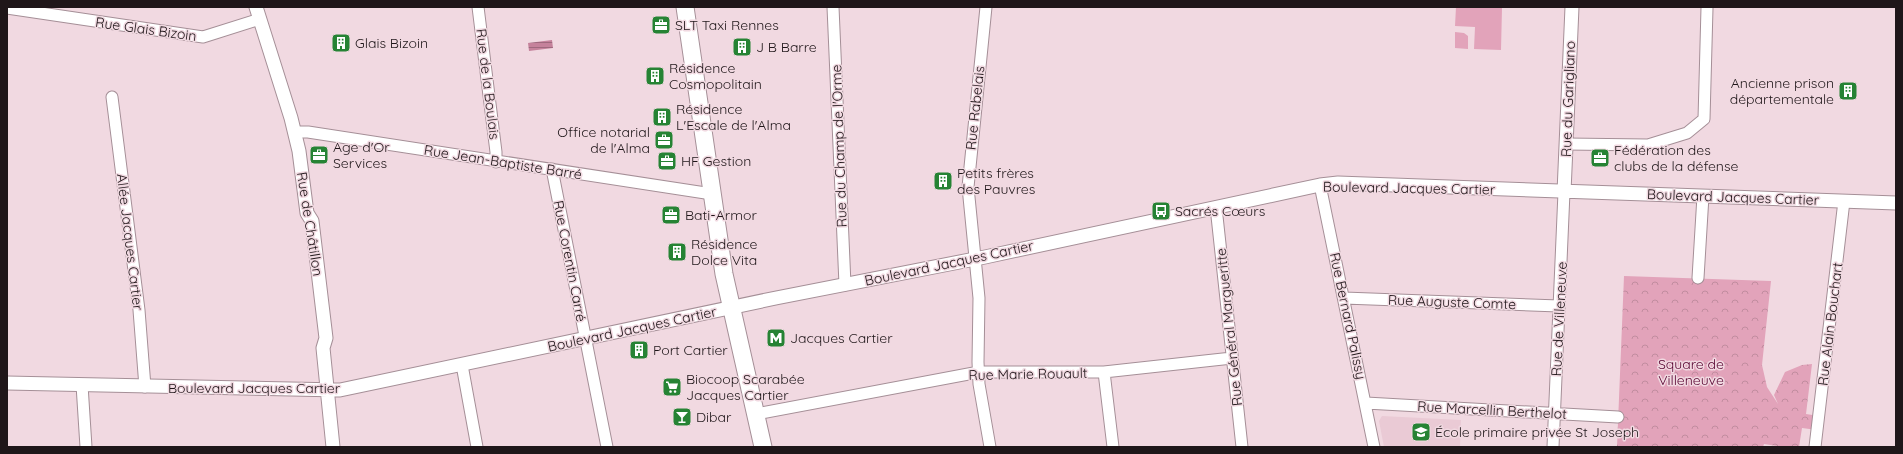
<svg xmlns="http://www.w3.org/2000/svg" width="1903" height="454" viewBox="0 0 1903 454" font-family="Quicksand,sans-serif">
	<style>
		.built { fill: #eacad5 }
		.grass { fill: #e2a3ba }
		.park { fill: url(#park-crowns) }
		.water { fill: url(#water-rules) }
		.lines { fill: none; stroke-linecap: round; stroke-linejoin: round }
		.minor-casing { stroke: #a58f97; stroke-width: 13 }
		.tertiary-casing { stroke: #a58f97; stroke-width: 15 }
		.primary-casing { stroke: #a58f97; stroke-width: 19 }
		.minor { stroke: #fff; stroke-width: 11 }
		.tertiary { stroke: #fff; stroke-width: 13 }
		.primary { stroke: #fff; stroke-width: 17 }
		.labels { text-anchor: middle; stroke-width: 3; stroke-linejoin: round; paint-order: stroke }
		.poi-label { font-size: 14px; fill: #1f1619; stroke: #f1d9e1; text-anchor: start }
		.street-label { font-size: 14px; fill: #1f1619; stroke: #f1d9e1 }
		.park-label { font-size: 14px; fill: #570330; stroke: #f1d9e1 }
	</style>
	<defs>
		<pattern id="park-crowns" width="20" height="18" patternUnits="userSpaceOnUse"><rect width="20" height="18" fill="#e2a3ba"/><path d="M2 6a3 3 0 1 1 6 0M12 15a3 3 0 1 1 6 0" fill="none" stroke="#c18c9f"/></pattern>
		<pattern id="water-rules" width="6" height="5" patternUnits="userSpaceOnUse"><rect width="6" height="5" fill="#c5829b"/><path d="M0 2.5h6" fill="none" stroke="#9f697e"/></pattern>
	</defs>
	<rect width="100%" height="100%" fill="#f1d9e1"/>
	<path class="built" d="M 1382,416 L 1461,420 L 1460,447 L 1384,447 L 1379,421 Z"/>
	<path class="grass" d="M 1456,7 L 1502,8 L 1501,50 L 1474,49 L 1475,27 L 1455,26 Z
		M 1455,32 L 1464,33 L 1468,36 L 1468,49 L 1455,48 Z"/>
	<path class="park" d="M 1624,276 L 1771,281 L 1762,365 L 1767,387 L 1778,404 L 1774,395 L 1785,372 L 1802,365 L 1812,364 L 1806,414 L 1819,416 L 1817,430 L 1802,428 L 1799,447 L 1784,447 L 1764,444 L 1763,447 L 1617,447 Z"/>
	<path class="water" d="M 552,40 L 553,48 L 529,51 L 528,43 Z"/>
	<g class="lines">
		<g class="minor-casing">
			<path id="minor" d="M 478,7 L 496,152 L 496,162
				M 833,7 L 845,285
				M 986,7 L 968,187 L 979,298 L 978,362 L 979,384 L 990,447
				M 7,8 L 203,37 L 260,19
				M 112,97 L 139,310 L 145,387
				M 295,132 L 308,132 L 712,194
				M 1566,144 L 1648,145 L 1687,133 L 1704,119 L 1707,8
				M 552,169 L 607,447
				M 1320,185 L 1374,447
				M 1216,207 L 1242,447
				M 1698,278 L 1703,196
				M 1344,298 L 1559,306
				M 462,365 L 477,447
				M 1104,372 L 1113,447
				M 82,385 L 86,447
				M 1366,403 L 1618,417
				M 756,414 L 979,372 L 1104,372 L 1232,358
				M 1553,447 L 1564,192
				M 1815,447 L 1844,201"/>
		</g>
		<g class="tertiary-casing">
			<path id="tertiary" d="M 256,7 L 291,118 L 299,151 L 307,213 L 312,221 L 326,338 L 323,348 L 333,447
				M 1564,192 L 1572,7
				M 7,383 L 340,390 L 776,298 L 985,257 L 1320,185 L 1338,183 L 1896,203"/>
		</g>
		<g class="primary-casing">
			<path id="primary" d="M 685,7 L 724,274 L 763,447"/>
		</g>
		<use href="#minor" class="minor"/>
		<use href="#tertiary" class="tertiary"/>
		<use href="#primary" class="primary"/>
	</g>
	<defs>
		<g id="office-square" transform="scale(1)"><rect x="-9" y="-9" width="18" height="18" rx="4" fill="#268334" stroke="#f1d9e1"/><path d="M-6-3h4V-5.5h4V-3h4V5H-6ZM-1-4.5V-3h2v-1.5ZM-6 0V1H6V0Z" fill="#fff"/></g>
		<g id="building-square" transform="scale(1)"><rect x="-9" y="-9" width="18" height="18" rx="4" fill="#268334" stroke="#f1d9e1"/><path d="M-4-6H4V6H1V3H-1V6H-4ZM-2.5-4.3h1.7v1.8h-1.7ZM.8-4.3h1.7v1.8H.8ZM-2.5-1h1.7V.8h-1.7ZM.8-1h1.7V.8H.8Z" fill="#fff"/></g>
		<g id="bus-square" transform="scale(1)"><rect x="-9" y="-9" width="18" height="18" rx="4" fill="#268334" stroke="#f1d9e1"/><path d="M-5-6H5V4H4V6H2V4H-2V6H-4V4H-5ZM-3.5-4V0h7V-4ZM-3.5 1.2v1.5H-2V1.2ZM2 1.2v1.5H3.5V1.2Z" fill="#fff"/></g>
		<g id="metro-square" transform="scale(1)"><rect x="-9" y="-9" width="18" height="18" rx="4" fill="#268334" stroke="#f1d9e1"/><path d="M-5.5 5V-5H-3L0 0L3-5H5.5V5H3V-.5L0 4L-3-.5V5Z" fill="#fff"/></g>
		<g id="supermarket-square" transform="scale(1)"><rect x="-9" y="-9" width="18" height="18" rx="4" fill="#268334" stroke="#f1d9e1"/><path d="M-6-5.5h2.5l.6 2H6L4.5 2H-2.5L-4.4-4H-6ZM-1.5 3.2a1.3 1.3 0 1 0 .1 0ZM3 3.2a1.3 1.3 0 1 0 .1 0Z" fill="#fff"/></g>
		<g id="bar-square" transform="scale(1)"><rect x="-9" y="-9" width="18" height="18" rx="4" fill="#268334" stroke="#f1d9e1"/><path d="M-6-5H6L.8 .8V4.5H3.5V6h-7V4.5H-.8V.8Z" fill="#fff"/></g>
		<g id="school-square" transform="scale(1)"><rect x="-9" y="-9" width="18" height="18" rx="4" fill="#268334" stroke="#f1d9e1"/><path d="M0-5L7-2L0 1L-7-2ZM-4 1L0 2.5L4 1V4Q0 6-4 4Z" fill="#fff"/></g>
	</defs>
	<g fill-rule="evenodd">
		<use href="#office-square" x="661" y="25"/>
		<use href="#building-square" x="341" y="43"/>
		<use href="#building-square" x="742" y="47"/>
		<use href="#building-square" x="655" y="76"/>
		<use href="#building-square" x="1848" y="91"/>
		<use href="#building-square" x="662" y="117"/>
		<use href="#office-square" x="664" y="140"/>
		<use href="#office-square" x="319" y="155"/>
		<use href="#office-square" x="1600" y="158"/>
		<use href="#office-square" x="667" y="161"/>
		<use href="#building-square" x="943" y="181"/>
		<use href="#bus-square" x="1161" y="211"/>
		<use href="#office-square" x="671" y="215"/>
		<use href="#building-square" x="677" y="252"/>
		<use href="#metro-square" x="776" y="338"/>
		<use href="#building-square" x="639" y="350"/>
		<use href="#supermarket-square" x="672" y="387"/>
		<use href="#bar-square" x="682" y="417"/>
		<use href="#school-square" x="1421" y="432"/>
	</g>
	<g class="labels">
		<g class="poi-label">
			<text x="675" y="30">SLT Taxi Rennes</text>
			<text x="355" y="48">Glais Bizoin</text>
			<text x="756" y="52">J B Barre</text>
			<text x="669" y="73">Résidence<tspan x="669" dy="16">Cosmopolitain</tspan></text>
			<text x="1834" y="88" text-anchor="end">Ancienne prison<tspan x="1834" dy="16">départementale</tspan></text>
			<text x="676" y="114">Résidence<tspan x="676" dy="16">L'Escale de l'Alma</tspan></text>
			<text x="650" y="137" text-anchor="end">Office notarial<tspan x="650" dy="16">de l'Alma</tspan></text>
			<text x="333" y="152">Age d'Or<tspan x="333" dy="16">Services</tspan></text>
			<text x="1614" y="155">Fédération des<tspan x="1614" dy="16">clubs de la défense</tspan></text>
			<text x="681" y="166">HF Gestion</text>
			<text x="957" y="178">Petits frères<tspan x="957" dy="16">des Pauvres</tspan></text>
			<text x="1175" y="216">Sacrés Cœurs</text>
			<text x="685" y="220">Bati-Armor</text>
			<text x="691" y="249">Résidence<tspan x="691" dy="16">Dolce Vita</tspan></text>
			<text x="790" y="343">Jacques Cartier</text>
			<text x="653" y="355">Port Cartier</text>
			<text x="686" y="384">Biocoop Scarabée<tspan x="686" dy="16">Jacques Cartier</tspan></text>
			<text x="696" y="422">Dibar</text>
			<text x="1435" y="437">École primaire privée St Joseph</text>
		</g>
		<g class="street-label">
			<text transform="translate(146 29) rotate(8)" y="5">Rue Glais Bizoin</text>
			<text transform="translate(488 84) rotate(83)" y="5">Rue de la Boulais</text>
			<text transform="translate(1568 99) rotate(-88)" y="5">Rue du Garigliano</text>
			<text transform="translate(975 108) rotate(-84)" y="5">Rue Rabelais</text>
			<text transform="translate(839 146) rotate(-92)" y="5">Rue du Champ de l'Orme</text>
			<text transform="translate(503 162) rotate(9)" y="5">Rue Jean-Baptiste Barré</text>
			<text transform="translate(1409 188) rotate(1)" y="5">Boulevard Jacques Cartier</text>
			<text transform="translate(1733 197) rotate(2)" y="5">Boulevard Jacques Cartier</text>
			<text transform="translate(310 224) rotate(81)" y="5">Rue de Châtillon</text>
			<text transform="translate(130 242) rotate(83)" y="5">Allée Jacques Cartier</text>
			<text transform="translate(570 261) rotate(79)" y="5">Rue Corentin Carré</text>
			<text transform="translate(949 263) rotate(-12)" y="5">Boulevard Jacques Cartier</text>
			<text transform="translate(1452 302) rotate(2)" y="5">Rue Auguste Comte</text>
			<text transform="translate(1348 316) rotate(78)" y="5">Rue Bernard Palissy</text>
			<text transform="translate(1559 319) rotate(-87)" y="5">Rue de Villeneuve</text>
			<text transform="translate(1830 324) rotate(-83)" y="5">Rue Alain Bouchart</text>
			<text transform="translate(1229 327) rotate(-96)" y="5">Rue Général Margueritte</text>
			<text transform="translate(632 329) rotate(-12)" y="5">Boulevard Jacques Cartier</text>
			<text transform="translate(1028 374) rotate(-1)" y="5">Rue Marie Rouault</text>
			<text x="254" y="393">Boulevard Jacques Cartier</text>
			<text transform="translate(1492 410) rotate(3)" y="5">Rue Marcellin Berthelot</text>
		</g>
		<g class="park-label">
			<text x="1691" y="369">Square de<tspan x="1691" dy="16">Villeneuve</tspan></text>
		</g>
	</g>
	<rect width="1903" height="454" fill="none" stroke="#1f1619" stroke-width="16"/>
</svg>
